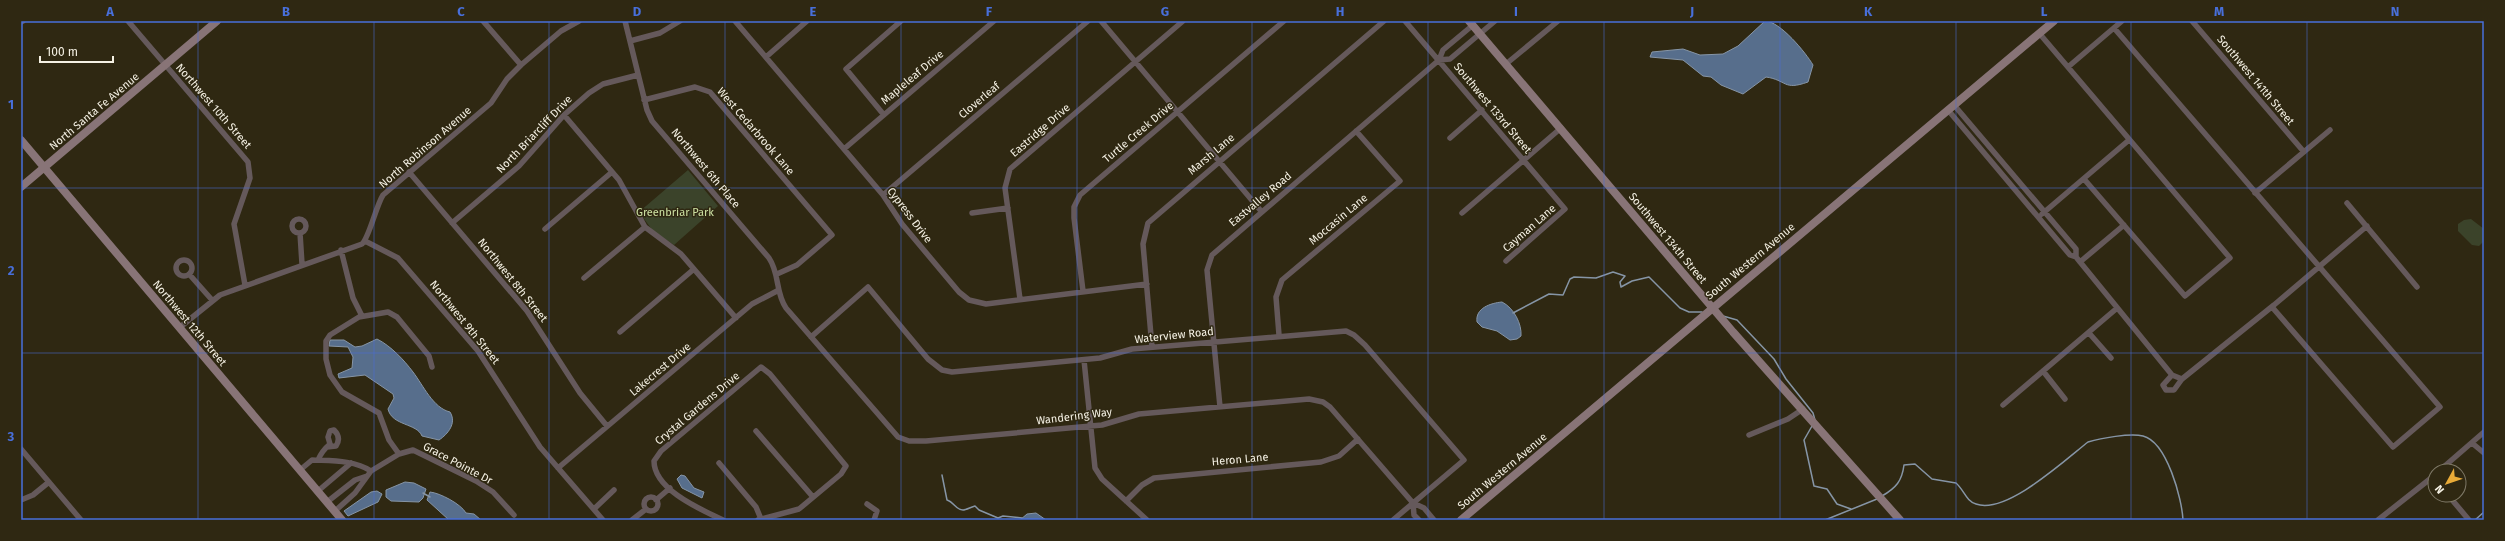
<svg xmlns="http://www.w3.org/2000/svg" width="2505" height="541" viewBox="0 0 2505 541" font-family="'Fira Sans',sans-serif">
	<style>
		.green { fill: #3b432a }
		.water { fill: #576e8c; stroke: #8695a6 }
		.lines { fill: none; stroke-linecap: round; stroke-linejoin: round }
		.stream { stroke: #8695a6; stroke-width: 1.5 }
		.street { stroke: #65595b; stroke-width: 5.5 }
		.secondary { stroke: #887477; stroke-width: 8 }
		.grid { fill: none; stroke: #486fda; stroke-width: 1; stroke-opacity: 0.55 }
		.labels { text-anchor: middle; stroke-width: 3; stroke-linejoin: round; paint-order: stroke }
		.street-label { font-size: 11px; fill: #f5f1e4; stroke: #2f2812 }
		.park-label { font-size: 11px; fill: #cde1a3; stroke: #2f2812 }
		.neatline { fill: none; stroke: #486fda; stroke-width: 1.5 }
		.grid-label { font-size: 13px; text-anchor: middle; font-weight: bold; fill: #486fda }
	</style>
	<rect width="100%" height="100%" fill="#2f2812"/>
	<path class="green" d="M 688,170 L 718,206 L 674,245 L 653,231 L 639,212 Z
		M 2471,219 L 2484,229 L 2484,241 L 2479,246 L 2472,245 L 2458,231 L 2458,224 L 2464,220 Z"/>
	<path class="water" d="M 1765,21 C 1780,21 1806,53 1813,65 L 1808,82 C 1783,91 1787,80 1766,77 L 1743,94 L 1721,85 L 1711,77 L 1703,76 L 1683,60 L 1650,57 L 1652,52 L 1683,49 L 1700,55 L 1723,54 L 1738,46 Z
		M 1502,302 C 1514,308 1522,324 1521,336 L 1517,339 L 1510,340 L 1497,331 L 1482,327 L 1477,322 C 1475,308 1491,303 1502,302 Z
		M 377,339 C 391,346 404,360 413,372 C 423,385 433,408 450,412 C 457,423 448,434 439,440 L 422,436 C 417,423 392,426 388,409 L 394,398 L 393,394 L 365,375 L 339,378 L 338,374 L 352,368 L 353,357 L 348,347 L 329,346 L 330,340 L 344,340 L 355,347 L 362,346 Z
		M 681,475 L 685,476 L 694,488 L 704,492 L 702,498 L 682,488 L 677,479 Z
		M 405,482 L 414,483 L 426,489 L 423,498 L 419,502 L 391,501 L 386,497 L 386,490 Z
		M 377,491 L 382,494 L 378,502 L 348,516 L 344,511 L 371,492 Z
		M 430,492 C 440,493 461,504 466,513 L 474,514 L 481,520 L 449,520 L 427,500 Z
		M 1036,513 L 1046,520 L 1020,520 L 1027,514 Z"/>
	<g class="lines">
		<path class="stream" d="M 1513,313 L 1549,294 L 1563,295 L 1570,279 L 1574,277 L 1596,278 L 1613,272 L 1625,276 L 1620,282 L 1621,287 L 1632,281 L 1649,277 L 1680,308 L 1689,312 L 1702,312
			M 1723,316 L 1737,320 L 1774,359 L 1786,379 L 1813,413 L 1815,420
			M 1812,426 L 1804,440 L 1814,486 L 1827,489 L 1837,504 L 1851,509
			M 942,475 L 947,500 C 954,502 956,510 963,510 C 966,510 971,507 975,506 L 979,510 L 998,518 L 1003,516 L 1022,518
			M 423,493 L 430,497
			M 1882,496 C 1896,488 1902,481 1904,465 L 1915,464 L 1932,479 L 1956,483 C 1964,490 1966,501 1976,504 C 2006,515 2065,460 2088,442 C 2101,438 2130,433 2143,436 C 2167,442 2182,499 2183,520
			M 1825,520 L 1877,499
			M 2475,520 L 2484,512"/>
		<path class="street" d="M 128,21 L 248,162 L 250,178 L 234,224 L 245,285
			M 483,21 L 521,65
			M 625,21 L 647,110 L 652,121 L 769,258 C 780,274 775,292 786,308 L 898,437 L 909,441 L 926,441 L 1102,425 L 1139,414 L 1309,399 L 1323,402 L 1330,407 L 1413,503
			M 735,21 L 883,195 L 902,224 L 959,292 L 969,300 L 986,304 L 1147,284
			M 1101,21 L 1261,211
			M 1405,21 L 1565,209 L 1506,261
			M 2192,21 L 2304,152
			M 21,22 L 23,21
			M 2114,28 L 2440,407 L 2393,447 L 2272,307
			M 2039,33 L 2230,258 L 2185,296 L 2084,179
			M 630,41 L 660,33 L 680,21
			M 766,57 L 807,21
			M 1439,60 L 1450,59 L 1495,21
			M 1506,64 L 1558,21
			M 2068,67 L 2122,21
			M 644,100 L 695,87 L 710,92 L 832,235 L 797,265 L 777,274
			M 1954,105 L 2076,249 L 2076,257
			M 1948,110 L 2070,255 L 2076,257 L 2172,375 L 2182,379
			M 564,115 L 619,180 L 645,227 L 681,254 L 736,318
			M 884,115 L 846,69 L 901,21
			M 1450,138 L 1482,110
			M 844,149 L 994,21
			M 409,172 L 527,311 L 580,393 L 607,426
			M 2255,193 L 2330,130
			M 883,195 L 1088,21
			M 2347,203 L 2417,287
			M 972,213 L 1008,208
			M 1462,213 L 1561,128
			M 2042,214 L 2129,140
			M292 226a7 7 0 1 1 14 0a7 7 0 1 1-14 0Z
			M 452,223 L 519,166 L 564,115 L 589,93 L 603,84 L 638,75
			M 545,229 L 612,172
			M 300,233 L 302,264
			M 365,241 L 398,258 L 478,351 L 540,447 L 603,520
			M 341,250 L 353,298 L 362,316
			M176 268a8 8 0 1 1 16 0a8 8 0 1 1-16 0Z
			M 2080,262 L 2124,225
			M 189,274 L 212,300
			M 584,278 L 645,227
			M 1083,291 L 1074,218 L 1074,207 L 1080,195 L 1284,21
			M 1020,299 L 1005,188 L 1010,169 L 1183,21
			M 179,328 L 220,295 L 362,244 C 369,238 376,206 383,195 L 491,103 L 507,79 L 521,65 L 561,31 L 579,21
			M 620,332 L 694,269
			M 2089,333 L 2111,358
			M 1279,335 L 1276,297 L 1282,280 L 1400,181 L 1356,131
			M 811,337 L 868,287 L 928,359 L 942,370 L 952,372 L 1100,358 L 1132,349 L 1346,331 L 1354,335 L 1365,345 L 1464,460 L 1393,520
			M 1152,347 L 1143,244 L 1148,223 L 1384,21
			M 1084,360 L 1095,468 L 1102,479 L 1147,520
			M 2043,371 L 2065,399
			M 2172,375 L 2163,385 L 2166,390 L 2174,390 L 2182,379 L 2274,305 L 2367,226
			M 2003,405 L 2116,309
			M 1220,407 L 1207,270 L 1212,255 L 1439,60 L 1443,50 L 1473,25
			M 756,431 L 813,497
			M 1749,435 L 1788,419 L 1803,409
			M 2472,443 L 2484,453
			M 21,449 L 81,520
			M 399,454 L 389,440 L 379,413 L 342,392 L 330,375 L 326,359 L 326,341 L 330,335 L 359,317 L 388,312 L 397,317 L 429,356 L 432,367
			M 318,460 C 321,453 324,449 330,444 L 328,437 L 330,431 L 334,430 C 339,435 340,440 336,446 L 327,447
			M 719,463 L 756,507 L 761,519
			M 558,468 L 752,304 L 777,291
			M 300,470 L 312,460 C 332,461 354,460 371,471
			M 2439,471 L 2484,432
			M 318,491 L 351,463
			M 2448,495 L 2469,520
			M644 504a7 7 0 1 1 14 0a7 7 0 1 1-14 0Z
			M 21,500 L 33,495 L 49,482
			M 656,500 L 670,488
			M 1126,501 L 1142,485 L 1154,478 L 1321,462 L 1339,456 L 1358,439
			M 327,502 L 355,480 L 367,476
			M 867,504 L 877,511 L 874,520
			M 594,509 L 614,490
			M 335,511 L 355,493 L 371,471 L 399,454 L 413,450 L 476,481 L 493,492 L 514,515
			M 632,520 L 646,509
			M 723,520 C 702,510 654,490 654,461 L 661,451 L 761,367 L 770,374 L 846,466 L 841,474 L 799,509 L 758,520
			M 1419,520 L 1414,515 L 1413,503 L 1424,508 L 1434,520
			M 2378,520 L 2435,475"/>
		<path class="secondary" d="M 1469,21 L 1733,332 L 1900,520
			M 21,140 L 342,520
			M 21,187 L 217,21
			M 1461,520 L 2054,21"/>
	</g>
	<path class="grid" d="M 198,21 L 198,520M 374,21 L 374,520M 549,21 L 549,520M 725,21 L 725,520M 901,21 L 901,520M 1077,21 L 1077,520M 1252,21 L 1252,520M 1428,21 L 1428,520M 1604,21 L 1604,520M 1780,21 L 1780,520M 1956,21 L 1956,520M 2131,21 L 2131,520M 2307,21 L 2307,520M 21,188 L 2484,188M 21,353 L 2484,353"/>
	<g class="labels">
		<g class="street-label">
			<text transform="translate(912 77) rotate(-40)" y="4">Mapleleaf Drive</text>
			<text transform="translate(2256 80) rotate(50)" y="4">Southwest 141th Street</text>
			<text transform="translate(979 100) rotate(-40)" y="4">Cloverleaf</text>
			<text transform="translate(214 106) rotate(49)" y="4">Northwest 10th Street</text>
			<text transform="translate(1493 108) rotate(50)" y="4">Southwest 133rd Street</text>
			<text transform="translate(94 111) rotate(-40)" y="4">North Santa Fe Avenue</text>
			<text transform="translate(1040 130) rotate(-41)" y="4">Eastridge Drive</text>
			<text transform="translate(756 131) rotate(49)" y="4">West Cedarbrook Lane</text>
			<text transform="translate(1138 132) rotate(-40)" y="4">Turtle Creek Drive</text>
			<text transform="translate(534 134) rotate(-46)" y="4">North Briarcliff Drive</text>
			<text transform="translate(425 147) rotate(-41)" y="4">North Robinson Avenue</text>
			<text transform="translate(1211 154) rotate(-40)" y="4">Marsh Lane</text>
			<text transform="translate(706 168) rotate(50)" y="4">Northwest 6th Place</text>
			<text transform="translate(1260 199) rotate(-40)" y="4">Eastvalley Road</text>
			<text transform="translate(910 215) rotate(53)" y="4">Cypress Drive</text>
			<text transform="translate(1338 219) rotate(-40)" y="4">Moccasin Lane</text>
			<text transform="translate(1529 228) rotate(-41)" y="4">Cayman Lane</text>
			<text transform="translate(1668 238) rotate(50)" y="4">Southwest 134th Street</text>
			<text transform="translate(1750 261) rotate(-40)" y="4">South Western Avenue</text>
			<text transform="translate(513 280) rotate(51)" y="4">Northwest 8th Street</text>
			<text transform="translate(465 322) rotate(51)" y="4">Northwest 9th Street</text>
			<text transform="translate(190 323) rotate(50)" y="4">Northwest 12th Street</text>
			<text transform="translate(1174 335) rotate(-6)" y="4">Waterview Road</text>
			<text transform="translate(660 369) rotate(-40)" y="4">Lakecrest Drive</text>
			<text transform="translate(697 408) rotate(-40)" y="4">Crystal Gardens Drive</text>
			<text transform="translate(1074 416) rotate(-7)" y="4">Wandering Way</text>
			<text transform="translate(1240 459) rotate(-5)" y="4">Heron Lane</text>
			<text transform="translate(458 463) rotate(28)" y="4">Grace Pointe Dr</text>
			<text transform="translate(1502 471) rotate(-40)" y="4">South Western Avenue</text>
		</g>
		<g class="park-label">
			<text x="675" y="216">Greenbriar Park</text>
		</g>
	</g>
	<rect width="2505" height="541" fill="none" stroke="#2f2812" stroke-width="44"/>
	<g transform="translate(2447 483) rotate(230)"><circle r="19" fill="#2f2812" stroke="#7e7866"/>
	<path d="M0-3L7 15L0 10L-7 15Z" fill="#e9ab38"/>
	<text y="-6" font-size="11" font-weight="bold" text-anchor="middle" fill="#f5f1e4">N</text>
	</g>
	<path d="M40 56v6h73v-6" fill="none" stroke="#f5f1e4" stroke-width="2"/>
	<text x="46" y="56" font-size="12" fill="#f5f1e4" stroke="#2f2812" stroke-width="3" paint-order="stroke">100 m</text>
	<rect x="22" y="22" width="2461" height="497" class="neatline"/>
	<g class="grid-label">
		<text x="110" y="16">A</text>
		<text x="286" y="16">B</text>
		<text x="461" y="16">C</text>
		<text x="637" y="16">D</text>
		<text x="813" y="16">E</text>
		<text x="989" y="16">F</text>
		<text x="1165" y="16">G</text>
		<text x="1340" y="16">H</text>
		<text x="1516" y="16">I</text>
		<text x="1692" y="16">J</text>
		<text x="1868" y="16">K</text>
		<text x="2044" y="16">L</text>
		<text x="2219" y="16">M</text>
		<text x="2395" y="16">N</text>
		<text x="11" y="109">1</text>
		<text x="11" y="275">2</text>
		<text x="11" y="441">3</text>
	</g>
</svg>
